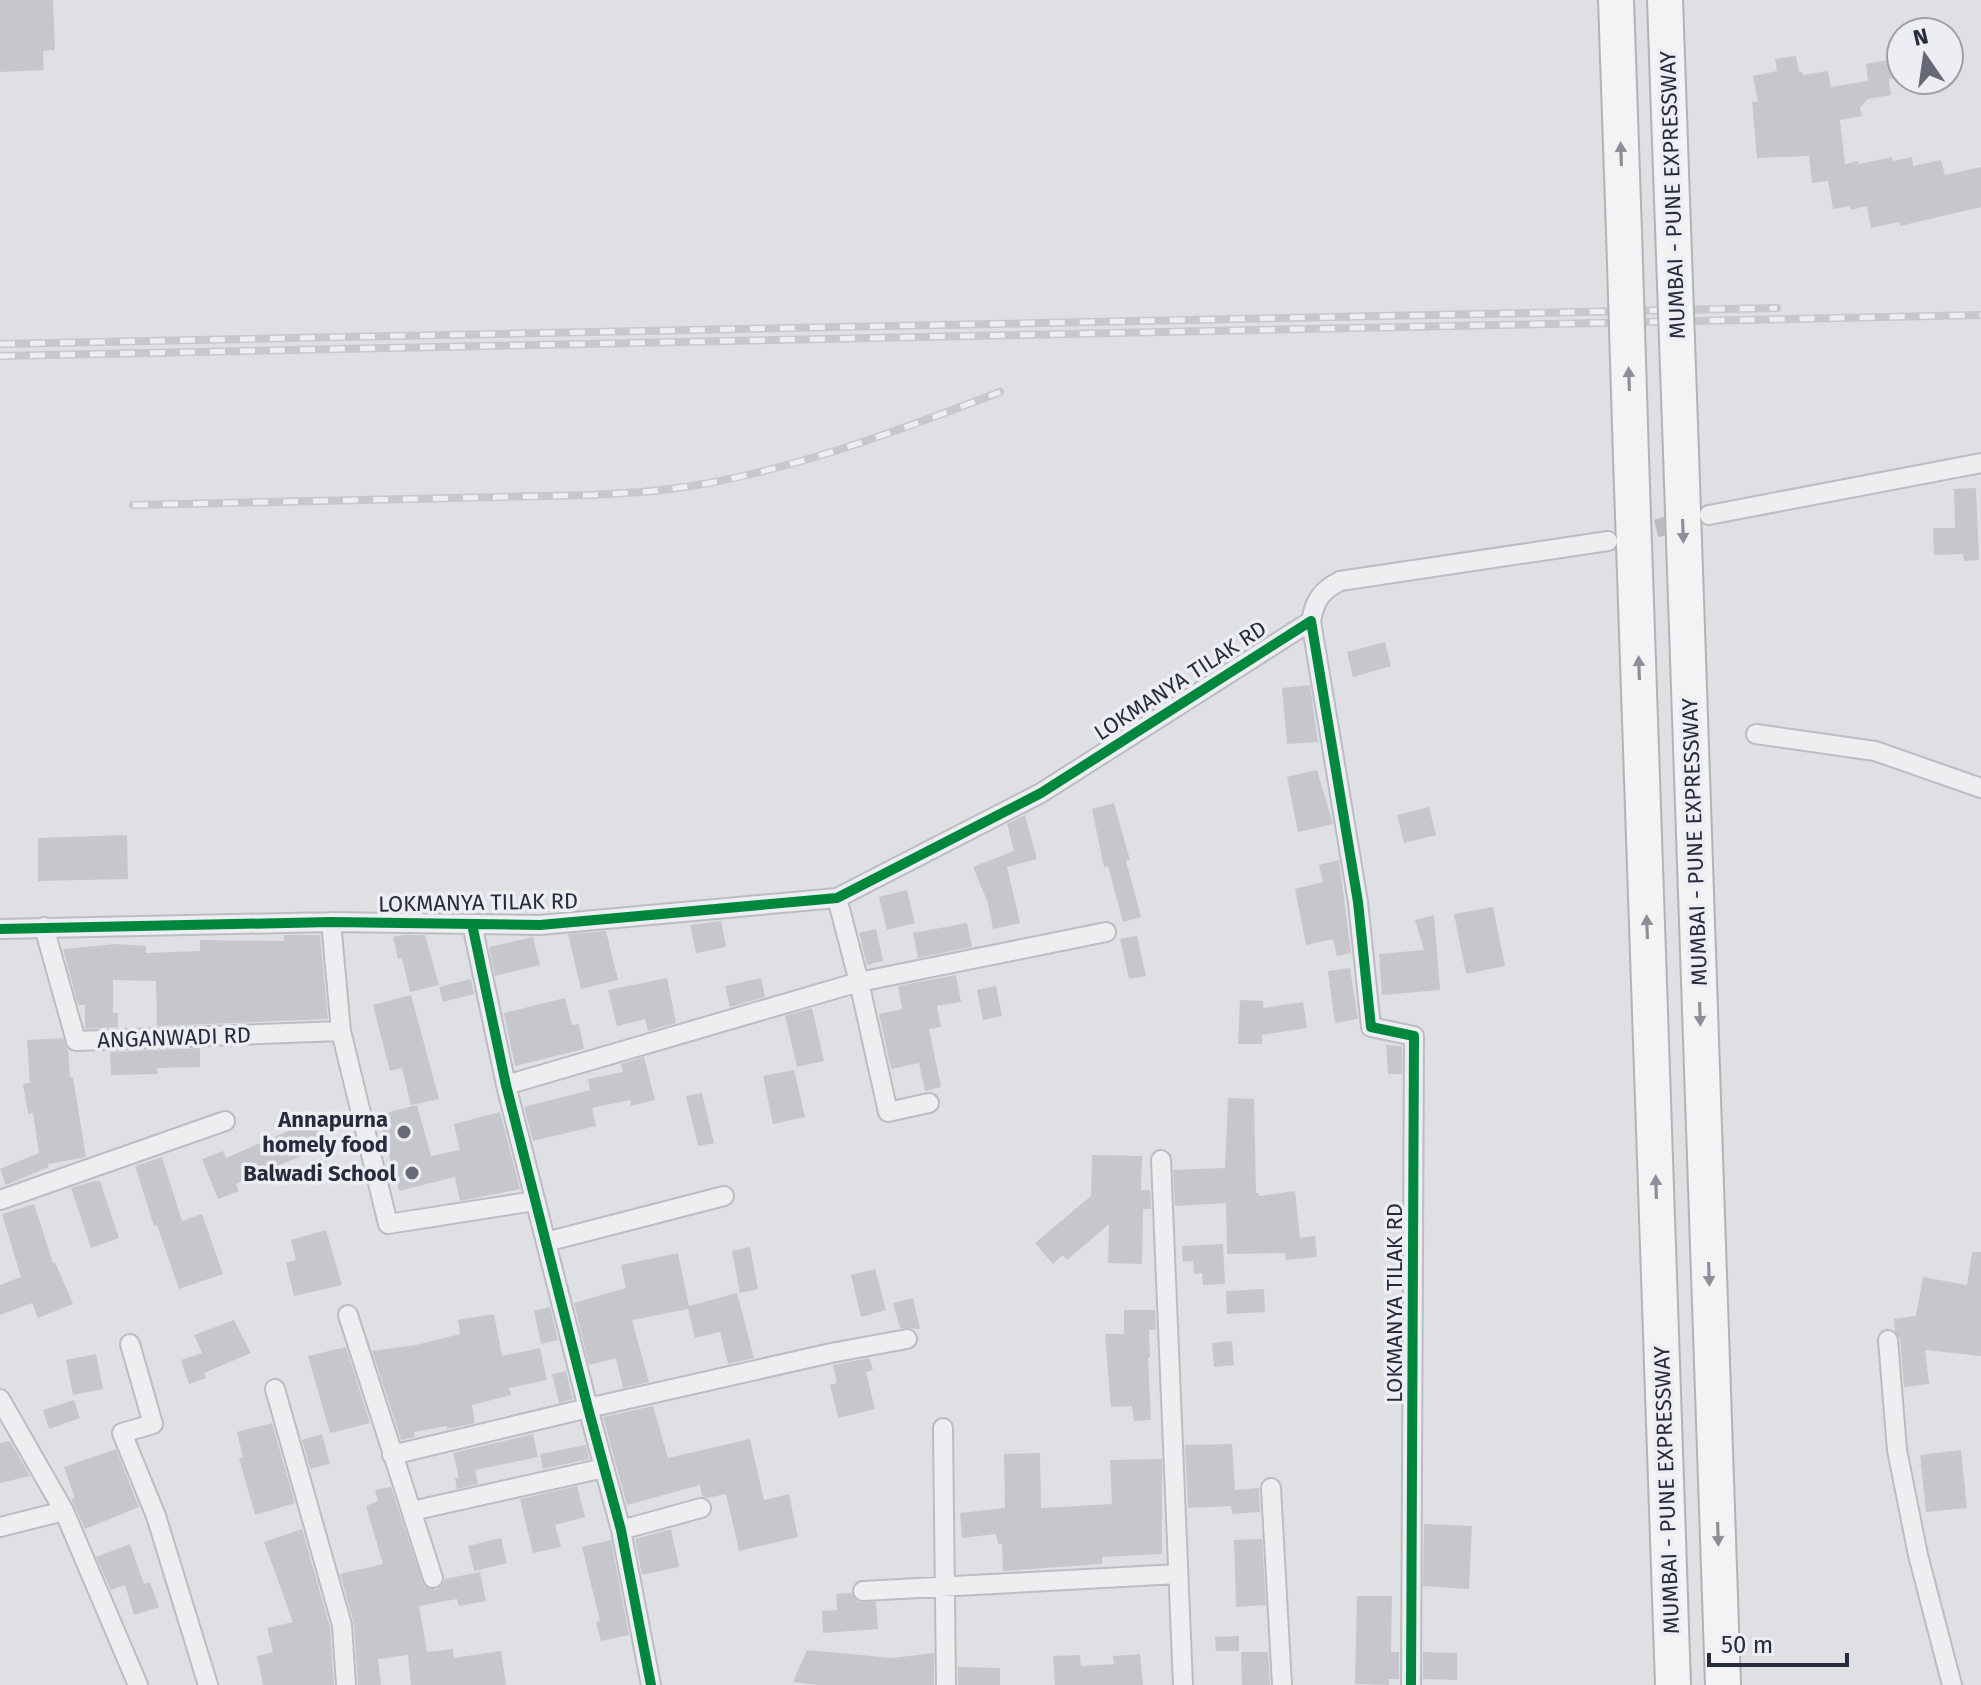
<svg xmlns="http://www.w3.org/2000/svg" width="1981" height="1685" viewBox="0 0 1981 1685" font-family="'Fira Sans',sans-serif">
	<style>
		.building { fill: #c6c7cc }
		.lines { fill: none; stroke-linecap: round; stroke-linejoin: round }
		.street-tunnel { stroke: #babcc2; stroke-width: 18; stroke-dasharray: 18 9; stroke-linecap: butt }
		.street-casing { stroke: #bcbdc1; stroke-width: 22 }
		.highway-casing { stroke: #b1b3b8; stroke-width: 38 }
		.street { stroke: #eeeef0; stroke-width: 18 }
		.highway { stroke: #f3f3f4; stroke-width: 34 }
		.rail-casing { stroke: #c7c8cb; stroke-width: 8 }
		.rail { stroke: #eceef4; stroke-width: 5; stroke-dasharray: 15; stroke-linecap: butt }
		.highway-bridge-casing { stroke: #b1b3b8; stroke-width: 38; stroke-linecap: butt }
		.highway-bridge { stroke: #f3f3f4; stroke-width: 34 }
		.cycleway-casing { stroke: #eceef4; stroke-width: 15 }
		.cycleway { stroke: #00873e; stroke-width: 10 }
		.oneway { fill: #8d8f98 }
		.poi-dot { fill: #676a76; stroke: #eceef4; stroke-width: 3 }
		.labels { text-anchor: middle; stroke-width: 7; stroke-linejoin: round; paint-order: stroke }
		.street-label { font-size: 22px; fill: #272b3b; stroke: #eceef4 }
		.poi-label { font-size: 22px; font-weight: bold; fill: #272b3b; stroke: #eceef4; text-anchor: end }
	</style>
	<rect width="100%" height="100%" fill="#dfe0e4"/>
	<path class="building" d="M 0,0 L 53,0 L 55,50 L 43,51 L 44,70 L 0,72 Z
		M 1796,56 L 1799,72 L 1802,72 L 1803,75 L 1828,71 L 1831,87 L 1868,81 L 1866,64 L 1895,59 L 1898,77 L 1889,79 L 1891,95 L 1868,99 L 1860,107 L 1862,116 L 1840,120 L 1845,164 L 1858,161 L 1859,164 L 1892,157 L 1893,161 L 1912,157 L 1913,166 L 1941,160 L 1945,175 L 1981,167 L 1981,207 L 1900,226 L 1899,222 L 1871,228 L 1867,206 L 1851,210 L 1850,206 L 1833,209 L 1828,181 L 1812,183 L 1809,156 L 1757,158 L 1752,102 L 1758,102 L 1753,76 L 1777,71 L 1775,59 Z
		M 1976,488 L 1979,560 L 1964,561 L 1963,554 L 1934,555 L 1933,528 L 1955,528 L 1954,489 Z
		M 1385,642 L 1391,666 L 1353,677 L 1347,652 Z
		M 1310,685 L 1318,742 L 1287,744 L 1282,688 Z
		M 1317,770 L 1333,824 L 1298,832 L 1287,777 Z
		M 1114,803 L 1130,860 L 1126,861 L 1141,917 L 1123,922 L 1108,866 L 1104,867 L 1092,809 Z
		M 1429,807 L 1436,835 L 1404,843 L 1397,815 Z
		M 1025,815 L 1037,859 L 1007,867 L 1020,923 L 993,929 L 988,903 L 973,867 L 1014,851 L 1007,824 Z
		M 127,835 L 128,879 L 38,881 L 38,838 Z
		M 1339,860 L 1351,953 L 1337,956 L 1333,939 L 1306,945 L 1295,889 L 1323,882 L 1319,865 Z
		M 907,890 L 915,923 L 887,930 L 879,897 Z
		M 1493,907 L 1505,966 L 1466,974 L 1454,914 Z
		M 1434,915 L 1440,990 L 1382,995 L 1379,954 L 1424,950 L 1415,920 Z
		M 721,921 L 726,947 L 696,953 L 690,925 Z
		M 967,923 L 972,947 L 918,958 L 913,933 Z
		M 876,929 L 883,961 L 867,965 L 859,933 Z
		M 606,931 L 618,980 L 581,989 L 568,934 Z
		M 284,935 L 320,935 L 328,1019 L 157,1026 L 156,981 L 113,980 L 113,1013 L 118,1013 L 118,1027 L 85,1029 L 85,1005 L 78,1005 L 63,949 L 117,944 L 146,946 L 146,953 L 200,951 L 200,940 L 284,941 Z
		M 402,935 L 425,935 L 439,985 L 410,992 L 402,958 L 398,959 L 393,937 Z
		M 1137,936 L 1146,976 L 1129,979 L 1120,939 Z
		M 533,937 L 540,965 L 495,976 L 489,947 Z
		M 1350,968 L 1358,1019 L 1335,1023 L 1328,971 Z
		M 956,975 L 961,1002 L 937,1006 L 941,1027 L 929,1029 L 941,1087 L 925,1091 L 919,1063 L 891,1069 L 879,1014 L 902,1009 L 898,986 Z
		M 667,978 L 676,1023 L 648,1031 L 645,1019 L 617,1026 L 608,990 Z
		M 761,978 L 765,997 L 730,1007 L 725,986 Z
		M 471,979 L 474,994 L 443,1002 L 439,987 Z
		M 996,986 L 1002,1016 L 983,1020 L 977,990 Z
		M 411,995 L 439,1099 L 411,1105 L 402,1068 L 390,1071 L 373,1005 Z
		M 565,998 L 572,1025 L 579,1024 L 584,1049 L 515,1066 L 504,1013 Z
		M 1240,1000 L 1263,1001 L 1263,1008 L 1303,1002 L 1307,1028 L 1262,1035 L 1262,1044 L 1238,1044 Z
		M 812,1008 L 824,1061 L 797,1067 L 785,1016 Z
		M 63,1038 L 68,1050 L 70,1077 L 73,1077 L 86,1157 L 48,1164 L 49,1167 L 6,1185 L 0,1169 L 39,1153 L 33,1113 L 28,1114 L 23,1084 L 30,1083 L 27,1040 Z
		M 1386,1045 L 1402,1046 L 1402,1074 L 1388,1074 Z
		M 200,1048 L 200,1067 L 157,1068 L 158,1074 L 111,1075 L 110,1052 Z
		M 644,1057 L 655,1100 L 631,1106 L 630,1100 L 592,1108 L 596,1126 L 533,1141 L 524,1107 L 590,1090 L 588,1079 L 623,1072 L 621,1064 Z
		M 794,1070 L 805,1117 L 773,1124 L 763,1076 Z
		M 702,1093 L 714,1143 L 698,1146 L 686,1096 Z
		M 1228,1098 L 1254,1099 L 1256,1193 L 1259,1193 L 1259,1196 L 1295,1191 L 1300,1238 L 1315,1236 L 1317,1257 L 1286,1260 L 1285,1253 L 1227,1254 L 1226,1203 L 1175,1206 L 1173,1170 L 1225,1168 Z
		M 417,1105 L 431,1156 L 460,1150 L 454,1124 L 500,1112 L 520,1189 L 460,1201 L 455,1177 L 399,1191 L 378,1115 Z
		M 313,1120 L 324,1146 L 236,1184 L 239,1191 L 218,1199 L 202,1159 L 223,1151 L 226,1158 Z
		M 1092,1155 L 1142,1156 L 1141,1190 L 1150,1190 L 1151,1209 L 1143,1209 L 1142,1264 L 1108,1263 L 1109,1224 L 1067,1260 L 1063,1255 L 1053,1264 L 1035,1243 L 1091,1196 Z
		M 162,1157 L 182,1221 L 202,1214 L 223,1274 L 179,1289 L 157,1225 L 154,1226 L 135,1166 Z
		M 94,1181 L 100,1181 L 119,1238 L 91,1248 L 71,1188 Z
		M 34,1204 L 53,1263 L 55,1262 L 73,1304 L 38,1318 L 32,1303 L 0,1315 L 0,1285 L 21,1277 L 2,1214 Z
		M 326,1230 L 342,1285 L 294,1296 L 286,1263 L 296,1260 L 291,1240 Z
		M 1223,1244 L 1225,1284 L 1203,1285 L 1202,1273 L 1194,1274 L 1193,1261 L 1183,1262 L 1182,1246 Z
		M 750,1247 L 758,1289 L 740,1293 L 732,1251 Z
		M 1972,1252 L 1981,1252 L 1981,1356 L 1925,1350 L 1929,1384 L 1904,1387 L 1900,1339 L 1895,1331 L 1894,1319 L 1916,1316 L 1923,1277 L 1967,1285 Z
		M 678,1253 L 689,1306 L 737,1293 L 754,1358 L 728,1364 L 720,1332 L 695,1338 L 688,1309 L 632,1320 L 649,1382 L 623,1388 L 616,1358 L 589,1365 L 574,1303 L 626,1288 L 621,1265 Z
		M 875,1269 L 886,1310 L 861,1317 L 851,1275 Z
		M 1264,1289 L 1265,1312 L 1227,1314 L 1226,1291 Z
		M 913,1298 L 920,1329 L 900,1328 L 893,1303 Z
		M 550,1307 L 558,1340 L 541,1344 L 534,1311 Z
		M 1124,1310 L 1155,1310 L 1156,1330 L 1149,1330 L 1150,1358 L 1148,1358 L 1151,1420 L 1134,1421 L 1132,1406 L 1111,1407 L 1105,1334 L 1124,1334 Z
		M 494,1314 L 502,1356 L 540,1348 L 547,1380 L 509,1388 L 511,1395 L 472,1405 L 475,1423 L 447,1429 L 447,1426 L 414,1432 L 415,1437 L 401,1440 L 372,1351 L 416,1345 L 460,1334 L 458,1320 Z
		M 234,1320 L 251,1353 L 204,1373 L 206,1378 L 189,1384 L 181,1360 L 202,1353 L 194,1335 Z
		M 1232,1341 L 1234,1365 L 1214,1367 L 1212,1343 Z
		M 346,1347 L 370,1423 L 330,1433 L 308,1356 Z
		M 96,1354 L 103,1389 L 73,1395 L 66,1360 Z
		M 869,1358 L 873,1370 L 866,1372 L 875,1409 L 838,1418 L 830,1385 L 837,1383 L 833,1365 Z
		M 566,1371 L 573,1399 L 559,1403 L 552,1374 Z
		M 74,1400 L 80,1418 L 49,1429 L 43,1410 Z
		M 653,1406 L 668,1458 L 750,1439 L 764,1500 L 789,1494 L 798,1537 L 739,1551 L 726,1494 L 707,1498 L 702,1496 L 700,1485 L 627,1505 L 603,1417 Z
		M 272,1423 L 295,1503 L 255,1515 L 239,1458 L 243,1457 L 237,1432 Z
		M 322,1434 L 330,1464 L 310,1469 L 302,1440 Z
		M 533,1434 L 538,1457 L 475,1470 L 478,1484 L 457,1489 L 455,1478 L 459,1478 L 453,1453 Z
		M 10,1441 L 30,1476 L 0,1483 L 0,1443 Z
		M 1232,1444 L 1235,1490 L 1259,1488 L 1260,1512 L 1232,1514 L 1231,1506 L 1188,1508 L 1185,1445 Z
		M 586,1445 L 589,1459 L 543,1469 L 540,1454 Z
		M 116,1449 L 139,1507 L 85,1529 L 71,1499 L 75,1498 L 64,1467 Z
		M 1961,1450 L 1967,1508 L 1926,1512 L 1920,1455 Z
		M 1040,1453 L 1041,1508 L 1112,1504 L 1110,1460 L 1162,1459 L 1162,1554 L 1102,1557 L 1102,1564 L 1003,1571 L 1002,1544 L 998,1544 L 996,1534 L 962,1538 L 960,1513 L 1005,1508 L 1004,1454 Z
		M 577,1486 L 585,1517 L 555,1525 L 561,1547 L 533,1553 L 520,1499 Z
		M 391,1487 L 424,1586 L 436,1590 L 442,1585 L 445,1579 L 480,1572 L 486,1601 L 459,1606 L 457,1599 L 419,1606 L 427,1652 L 453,1649 L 454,1658 L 501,1651 L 506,1685 L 411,1685 L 408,1655 L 378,1659 L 381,1685 L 358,1685 L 354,1624 L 340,1574 L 383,1564 L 366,1506 L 378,1501 L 375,1490 Z
		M 1424,1524 L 1472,1526 L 1469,1589 L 1423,1586 Z
		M 302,1529 L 330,1627 L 334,1685 L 263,1685 L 257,1656 L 273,1652 L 267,1628 L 293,1622 L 264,1542 Z
		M 671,1529 L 679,1567 L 642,1575 L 635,1539 Z
		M 501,1538 L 507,1563 L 474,1571 L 468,1546 Z
		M 1262,1539 L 1266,1605 L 1236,1607 L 1234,1540 Z
		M 611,1540 L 629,1635 L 601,1641 L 596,1622 L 600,1621 L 582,1547 Z
		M 130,1544 L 144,1584 L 150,1582 L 159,1607 L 134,1615 L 125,1585 L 111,1590 L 96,1557 Z
		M 851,1593 L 858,1602 L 876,1602 L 878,1629 L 823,1633 L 822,1611 L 837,1610 L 836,1594 Z
		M 1357,1596 L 1392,1596 L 1391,1652 L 1399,1652 L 1399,1679 L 1389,1679 L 1389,1685 L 1355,1684 Z
		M 1239,1636 L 1239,1651 L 1216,1651 L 1215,1637 Z
		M 807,1650 L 892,1658 L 934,1653 L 934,1685 L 819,1685 L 793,1682 Z
		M 1241,1652 L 1268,1652 L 1270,1685 L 1242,1685 Z
		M 1423,1652 L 1457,1653 L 1457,1680 L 1423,1679 Z
		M 1140,1654 L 1143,1685 L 1055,1685 L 1053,1656 L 1080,1655 L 1081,1666 L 1114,1664 L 1113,1656 Z
		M 958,1667 L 1000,1668 L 1000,1685 L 958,1685 Z"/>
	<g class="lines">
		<path class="street-tunnel" d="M 1630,535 L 1690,520"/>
		<g class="street-casing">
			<path id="street" d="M 1709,515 L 1981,463
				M 1311,621 C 1315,600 1321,591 1340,581 L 1608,541
				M 1756,734 L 1875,751 L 1981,788
				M 837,898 L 859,982 L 888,1112 L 929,1103
				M 331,922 L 341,1031 L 388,1224 L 535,1201
				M 472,924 L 506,1085 L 588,1408 L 621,1530 L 651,1685
				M 44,927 L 76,1041 L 341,1031
				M 0,929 L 331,922 L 540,925 L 837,898 L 1041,793 L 1311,621 L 1358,902 L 1371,1027 L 1414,1036 L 1411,1685
				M 506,1085 L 859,982 L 1106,932
				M 1161,1160 L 1183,1685
				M 0,1200 L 225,1121
				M 546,1242 L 724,1196
				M 348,1315 L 433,1578
				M 1888,1340 L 1897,1450 L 1918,1555 L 1952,1685
				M 130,1344 L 153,1424 L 122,1433 L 156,1516 L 208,1685
				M 275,1389 L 342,1625 L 346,1685
				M 0,1399 L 64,1511 L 138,1685
				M 943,1428 L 946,1685
				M 392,1455 L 588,1408 L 831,1353 L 907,1339
				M 1271,1488 L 1282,1685
				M 412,1511 L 604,1468
				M 0,1527 L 64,1511
				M 621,1530 L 701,1508
				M 863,1591 L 1178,1574"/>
		</g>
		<g class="highway-casing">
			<path id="highway" d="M 1616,0 L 1624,232
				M 1665,0 L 1673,228
				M 1681,453 L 1723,1685
				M 1631,457 L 1673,1685"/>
		</g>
		<use href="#street" class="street"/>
		<use href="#highway" class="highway"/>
		<g class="rail-casing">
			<path id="rail" d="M 0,344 L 1777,308
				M 0,356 L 1981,315
				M 133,505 L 594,495 C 616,493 639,493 661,490 C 773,478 895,432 1000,392"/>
		</g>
		<use href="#rail" class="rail"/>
		<g class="highway-bridge-casing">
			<path id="highway-bridge" d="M 1673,228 L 1681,453
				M 1624,232 L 1631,457"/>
		</g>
		<use href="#highway-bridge" class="highway-bridge"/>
		<g class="cycleway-casing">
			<path id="cycleway" d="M 472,924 L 506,1085 L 588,1408 L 621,1530 L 651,1685
				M 0,929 L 331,922 L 540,925 L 837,898 L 1041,793 L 1311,621 L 1358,902 L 1371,1027 L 1414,1036 L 1411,1685"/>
		</g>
		<use href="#cycleway" class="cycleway"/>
	</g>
	<defs><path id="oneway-solid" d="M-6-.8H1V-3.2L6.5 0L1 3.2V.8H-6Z" transform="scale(2)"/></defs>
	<g class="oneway">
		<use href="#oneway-solid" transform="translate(1621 154) rotate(-92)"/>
		<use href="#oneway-solid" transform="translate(1629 379) rotate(-92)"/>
		<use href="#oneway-solid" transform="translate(1683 531) rotate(88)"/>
		<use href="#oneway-solid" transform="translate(1639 668) rotate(-92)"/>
		<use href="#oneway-solid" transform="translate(1647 927) rotate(-92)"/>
		<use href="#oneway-solid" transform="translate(1700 1014) rotate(88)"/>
		<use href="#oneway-solid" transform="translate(1656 1187) rotate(-92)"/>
		<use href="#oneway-solid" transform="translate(1709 1274) rotate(88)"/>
		<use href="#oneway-solid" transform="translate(1718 1534) rotate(88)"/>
	</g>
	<g class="poi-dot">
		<circle cx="404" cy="1132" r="8"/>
		<circle cx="412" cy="1173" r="8"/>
	</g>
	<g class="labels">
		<g class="street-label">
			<text transform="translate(1672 195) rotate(-92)" y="8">MUMBAI - PUNE EXPRESSWAY</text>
			<text transform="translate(1180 680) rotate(-33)" y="8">LOKMANYA TILAK RD</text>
			<text transform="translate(1694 842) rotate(-92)" y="8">MUMBAI - PUNE EXPRESSWAY</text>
			<text transform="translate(478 902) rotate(-1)" y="8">LOKMANYA TILAK RD</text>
			<text transform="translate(174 1037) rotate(-2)" y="8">ANGANWADI RD</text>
			<text transform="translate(1394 1303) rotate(-90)" y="8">LOKMANYA TILAK RD</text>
			<text transform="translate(1666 1490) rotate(-92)" y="8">MUMBAI - PUNE EXPRESSWAY</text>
		</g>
		<g class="poi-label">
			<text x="388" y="1127">Annapurna<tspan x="388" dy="25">homely food</tspan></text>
			<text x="396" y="1181">Balwadi School</text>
		</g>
	</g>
	<g transform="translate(1925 56) rotate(347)"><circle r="38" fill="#eceef4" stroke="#9da0aa" stroke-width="2"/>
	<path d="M0-6L14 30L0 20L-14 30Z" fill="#676a76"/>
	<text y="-12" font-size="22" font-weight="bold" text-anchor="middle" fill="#272b3b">N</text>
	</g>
	<path d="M1709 1653v12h138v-12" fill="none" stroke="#272b3b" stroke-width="4"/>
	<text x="1721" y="1653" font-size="24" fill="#272b3b" stroke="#eceef4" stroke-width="6" paint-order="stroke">50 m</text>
</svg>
